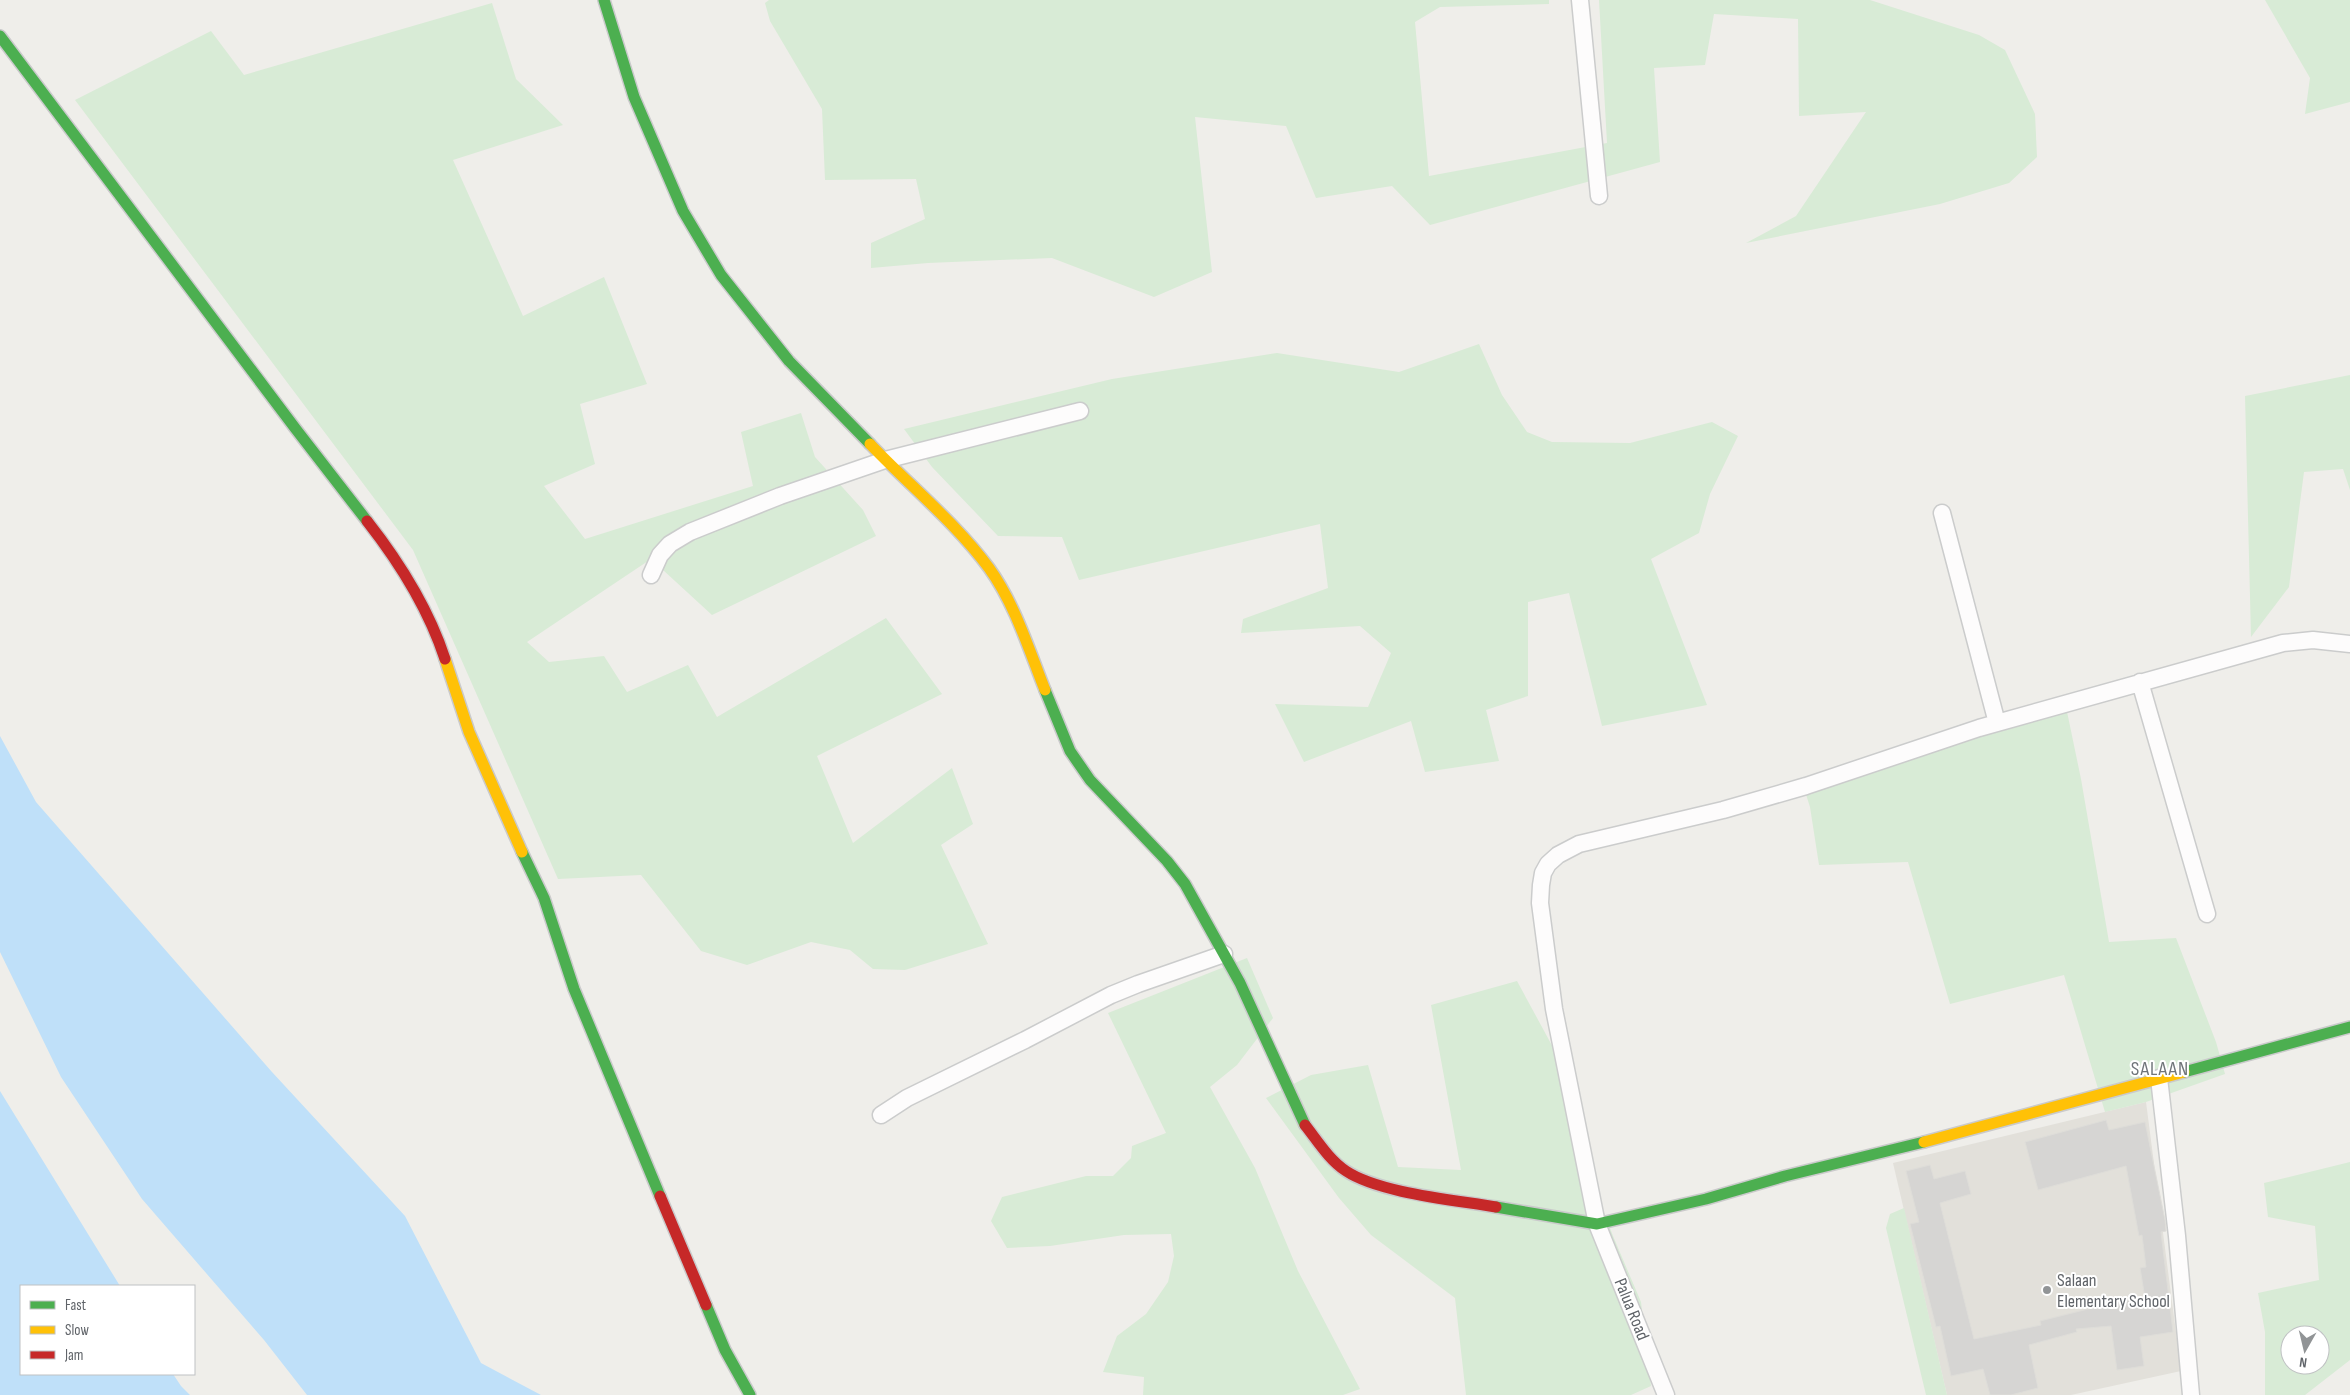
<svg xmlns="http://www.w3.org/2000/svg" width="2350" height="1395" viewBox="0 0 2350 1395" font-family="'Sofia Sans Condensed',sans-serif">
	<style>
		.education { fill: #e2e0da }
		.green { fill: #d8ebd6; fill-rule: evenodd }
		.water { fill: #bfe0f9 }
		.building { fill: #d6d5d3; stroke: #deddd9 }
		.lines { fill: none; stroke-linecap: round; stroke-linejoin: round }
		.street-casing { stroke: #cbcccc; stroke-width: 19 }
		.fast-casing { stroke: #cacacb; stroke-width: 14 }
		.slow-casing { stroke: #cacacb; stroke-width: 14 }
		.jam-casing { stroke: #cacacb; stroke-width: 14 }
		.street { stroke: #fdfcfc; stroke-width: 16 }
		.fast { stroke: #4caf50; stroke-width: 11 }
		.slow { stroke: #ffc107; stroke-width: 11 }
		.jam { stroke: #c62828; stroke-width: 11 }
		.poi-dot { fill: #919496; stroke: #fff; stroke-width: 2 }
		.labels { text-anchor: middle; stroke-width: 4; stroke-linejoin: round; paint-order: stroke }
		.poi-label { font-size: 18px; fill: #5f6368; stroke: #fff; text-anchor: start }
		.street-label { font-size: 18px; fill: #5f6368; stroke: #fff }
		.quarter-label { font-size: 20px; letter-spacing: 1px; fill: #70757a; stroke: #fff }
	</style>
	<rect width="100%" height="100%" fill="#efeeea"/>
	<path class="education" d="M 2146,1102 L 2181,1371 L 2071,1395 L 1947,1395 L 1893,1163 Z"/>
	<path class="green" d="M 769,0 L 1549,0 L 1549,4 L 1440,7 L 1415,22 L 1429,176 L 1607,143 L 1599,0 L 1870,0 L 1979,35 L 2005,50 L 2035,114 L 2037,157 L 2009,183 L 1940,204 L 1746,243 L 1796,216 L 1866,112 L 1799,116 L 1798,19 L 1714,14 L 1705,65 L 1654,68 L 1660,162 L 1430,225 L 1392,186 L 1316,198 L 1286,126 L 1195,117 L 1212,272 L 1154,297 L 1052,258 L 928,263 L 871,268 L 871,243 L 925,219 L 916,179 L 825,180 L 822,109 L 770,21 L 765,3 Z
		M 2265,0 L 2350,0 L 2350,102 L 2305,114 L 2310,78 Z
		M 492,3 L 516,79 L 563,125 L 453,160 L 523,316 L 604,277 L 647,384 L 580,404 L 595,464 L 544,486 L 585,539 L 753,486 L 741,432 L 801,413 L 815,457 L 863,510 L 876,536 L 712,615 L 651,559 L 527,642 L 549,662 L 604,656 L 627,692 L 688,665 L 717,717 L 886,618 L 942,694 L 817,756 L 853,843 L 952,768 L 973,824 L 941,845 L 988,944 L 905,970 L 873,969 L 850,950 L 811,942 L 747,965 L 701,951 L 641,875 L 558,879 L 413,550 L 75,100 L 211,31 L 244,75 Z
		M 1479,344 L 1502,395 L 1527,432 L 1552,442 L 1630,443 L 1712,422 L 1738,436 L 1710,494 L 1699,533 L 1651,559 L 1707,705 L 1602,726 L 1569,593 L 1528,602 L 1528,696 L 1486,710 L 1499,761 L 1425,772 L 1411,721 L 1304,762 L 1275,704 L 1368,707 L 1391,653 L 1360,626 L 1241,633 L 1243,619 L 1328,588 L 1320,524 L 1079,580 L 1062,537 L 998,536 L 932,467 L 904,429 L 1112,379 L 1277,353 L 1399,372 Z
		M 2350,375 L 2350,490 L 2343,469 L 2304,472 L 2289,587 L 2251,637 L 2245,396 Z
		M 2065,702 L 2081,779 L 2109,942 L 2176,938 L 2216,1042 L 2225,1074 L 2146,1102 L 2105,1112 L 2064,975 L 1950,1004 L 1908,862 L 1819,865 L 1810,807 L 1802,782 Z
		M 1247,958 L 1273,1018 L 1237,1065 L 1210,1087 L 1255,1168 L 1298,1271 L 1360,1389 L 1343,1395 L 1143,1395 L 1144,1377 L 1103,1372 L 1117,1336 L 1146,1314 L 1168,1282 L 1174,1256 L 1171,1234 L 1124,1235 L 1050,1246 L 1007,1248 L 991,1221 L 1002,1197 L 1086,1176 L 1113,1176 L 1131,1158 L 1132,1146 L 1166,1133 L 1108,1013 Z
		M 1517,981 L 1581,1099 L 1597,1194 L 1613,1236 L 1641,1302 L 1651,1386 L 1631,1395 L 1466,1395 L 1455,1298 L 1371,1235 L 1339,1198 L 1266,1098 L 1311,1075 L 1368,1065 L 1398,1167 L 1461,1170 L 1431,1005 Z
		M 2350,1162 L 2350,1360 L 2305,1395 L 2265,1395 L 2265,1332 L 2258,1293 L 2319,1280 L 2315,1226 L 2268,1217 L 2264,1183 ZM 2290,1335 L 2320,1335 L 2320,1365 L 2290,1365 Z
		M 1904,1208 L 1947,1395 L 1926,1395 L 1886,1228 L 1890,1214 Z"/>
	<path class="water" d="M 0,736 L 36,802 L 272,1072 L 405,1216 L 481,1363 L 541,1395 L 307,1395 L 264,1340 L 142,1199 L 61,1077 L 0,952 Z
		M 0,1091 L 120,1286 L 21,1286 L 21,1374 L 173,1374 L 181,1386 L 190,1395 L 0,1395 Z"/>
	<path class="building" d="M 2106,1120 L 2109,1130 L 2145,1122 L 2165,1220 L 2166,1231 L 2161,1232 L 2173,1332 L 2140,1337 L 2144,1366 L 2117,1370 L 2111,1326 L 2076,1329 L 2077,1332 L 2029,1345 L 2038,1388 L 2011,1395 L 1990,1395 L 1983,1369 L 1951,1376 L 1940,1326 L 1936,1327 L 1910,1224 L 1919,1222 L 1906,1171 L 1930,1165 L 1934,1179 L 1965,1171 L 1971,1194 L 1940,1203 L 1974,1339 L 2041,1325 L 2040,1321 L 2096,1307 L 2096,1302 L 2145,1298 L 2140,1268 L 2146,1267 L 2142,1235 L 2139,1236 L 2126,1166 L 2038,1190 L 2025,1142 Z"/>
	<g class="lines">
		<g class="street-casing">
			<path id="street" d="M 1580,0 L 1599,196
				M 1942,513 L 1997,723
				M 651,575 L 660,555 L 670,544 L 690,532 L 780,496 L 885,460 L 1080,411
				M 2140,682 L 2207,914
				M 2159,1078 L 2177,1236 L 2191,1395
				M 881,1115 L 907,1098 L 1025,1040 L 1111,995 L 1138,984 L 1224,954
				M 1666,1395 L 1597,1224 L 1554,1009 L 1540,903 L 1541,885 L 1543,873 L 1548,864 L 1558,855 L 1579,844 L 1723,810 L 1806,786 L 1979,728 L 2283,643 L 2313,640 L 2350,644"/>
		</g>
		<g class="fast-casing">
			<path id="fast" d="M 604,0 L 634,97 L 683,211 L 721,275 L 789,361 L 870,444
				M 0,36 L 295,428 L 367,521
				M 1045,690 L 1070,751 L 1090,780 L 1167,861 L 1185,884 L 1240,983 L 1305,1125
				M 522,852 L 544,898 L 574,989 L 660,1196
				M 2184,1072 L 2350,1027
				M 1496,1207 L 1597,1224 L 1706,1199 L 1785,1176 L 1924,1142
				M 706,1305 L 725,1350 L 750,1395"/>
		</g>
		<g class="slow-casing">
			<path id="slow" d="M 870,444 C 909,485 955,522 989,568 C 1015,604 1029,650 1045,690
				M 445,659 L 469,732 L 522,852
				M 1924,1142 L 2184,1072"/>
		</g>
		<g class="jam-casing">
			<path id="jam" d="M 367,521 C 400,563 428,607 445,659
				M 1305,1125 C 1317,1140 1329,1160 1346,1171 C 1379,1193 1455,1200 1496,1207
				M 660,1196 L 706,1305"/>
		</g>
		<use href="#street" class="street"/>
		<use href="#fast" class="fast"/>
		<use href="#slow" class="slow"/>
		<use href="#jam" class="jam"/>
	</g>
	<circle class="poi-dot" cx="2047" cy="1290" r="5"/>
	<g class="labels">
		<g class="poi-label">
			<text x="2057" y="1286">Salaan<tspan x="2057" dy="21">Elementary School</tspan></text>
		</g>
		<g class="street-label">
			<text transform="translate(1632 1309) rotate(68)" y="6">Palua Road</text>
		</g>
		<g class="quarter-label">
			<text x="2160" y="1075">SALAAN</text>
		</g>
	</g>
	<rect x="20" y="1285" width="175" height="90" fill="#ffffff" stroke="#bfc1c3"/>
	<rect x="30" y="1301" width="25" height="8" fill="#4caf50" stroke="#bfc1c3"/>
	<text x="65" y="1310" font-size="15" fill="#5f6368">Fast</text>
	<rect x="30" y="1326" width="25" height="8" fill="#ffc107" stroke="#bfc1c3"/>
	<text x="65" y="1335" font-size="15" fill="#5f6368">Slow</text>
	<rect x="30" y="1351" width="25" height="8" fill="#c62828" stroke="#bfc1c3"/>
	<text x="65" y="1360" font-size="15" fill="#5f6368">Jam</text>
	<g transform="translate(2305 1350) rotate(188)"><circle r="24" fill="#ffffff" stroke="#bfc1c3"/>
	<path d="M0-4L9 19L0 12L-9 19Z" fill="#919496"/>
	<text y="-8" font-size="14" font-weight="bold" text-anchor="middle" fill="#5f6368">N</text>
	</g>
</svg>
